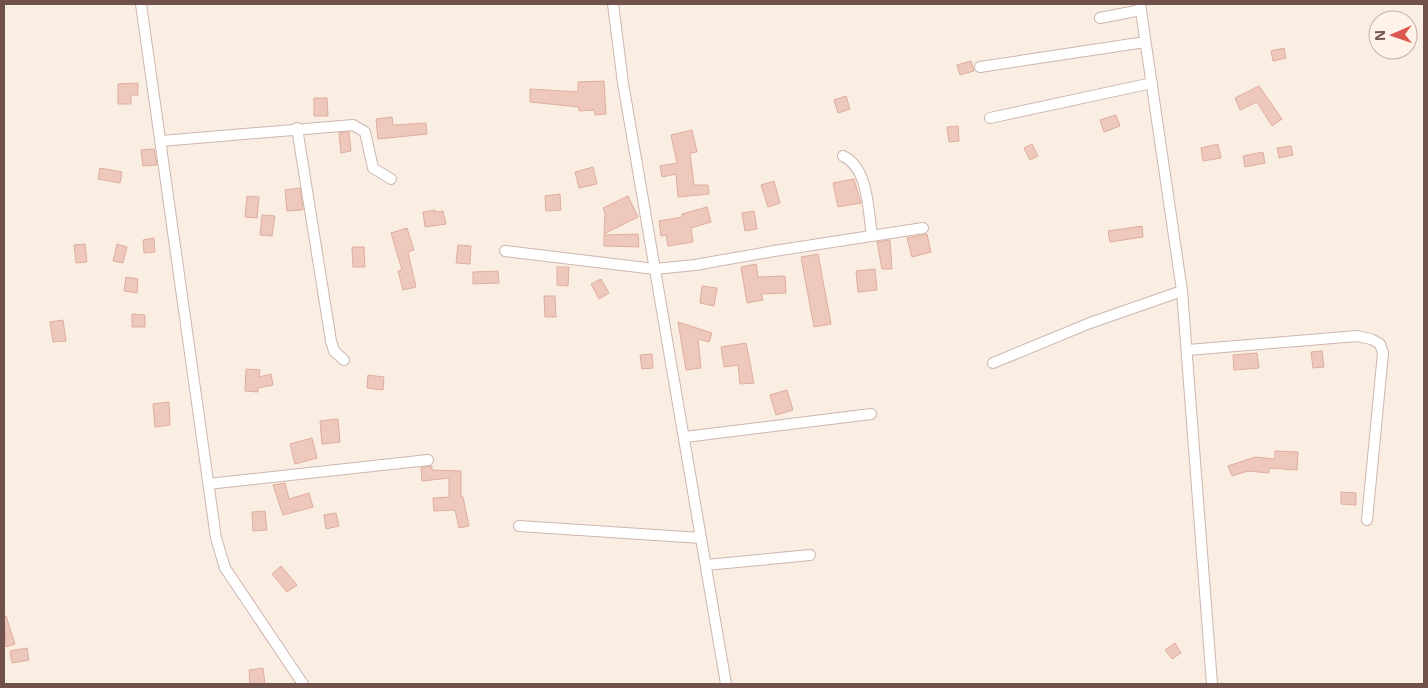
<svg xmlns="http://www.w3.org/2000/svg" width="1428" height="688" viewBox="0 0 1428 688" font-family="'Noto Sans',sans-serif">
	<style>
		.building { fill: #eec8bd; stroke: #dfad9e }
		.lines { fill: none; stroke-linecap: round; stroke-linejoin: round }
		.street-casing { stroke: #cdb6ae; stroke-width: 12 }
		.street { stroke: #fff; stroke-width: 10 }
	</style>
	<rect width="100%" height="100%" fill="#faeee3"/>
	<path class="building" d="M 1284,48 L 1286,58 L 1273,61 L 1271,51 Z
		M 971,61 L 974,71 L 960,75 L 957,65 Z
		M 604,81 L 606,114 L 595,115 L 594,110 L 579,111 L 579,107 L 530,102 L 530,89 L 578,92 L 578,82 Z
		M 138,83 L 138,95 L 131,95 L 131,104 L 118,104 L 118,84 Z
		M 1259,86 L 1282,119 L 1272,126 L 1257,102 L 1240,110 L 1235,98 Z
		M 846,96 L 850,109 L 838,113 L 834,100 Z
		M 314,98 L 327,98 L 328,116 L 314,116 Z
		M 1116,115 L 1120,126 L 1104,132 L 1100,120 Z
		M 392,117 L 393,125 L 426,123 L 427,134 L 378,139 L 376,119 Z
		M 958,126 L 959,141 L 949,142 L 947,127 Z
		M 692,130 L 697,152 L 690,153 L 694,185 L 708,185 L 709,194 L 678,197 L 676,174 L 662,177 L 660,166 L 677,163 L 671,135 Z
		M 349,132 L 351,151 L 341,153 L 339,133 Z
		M 1032,144 L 1038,156 L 1030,160 L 1024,148 Z
		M 1218,144 L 1221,158 L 1203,161 L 1201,148 Z
		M 1291,146 L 1293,155 L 1279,158 L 1277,148 Z
		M 154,149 L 157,165 L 143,166 L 141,150 Z
		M 1263,152 L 1265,163 L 1245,167 L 1243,156 Z
		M 593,167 L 597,184 L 579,188 L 575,172 Z
		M 100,168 L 122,172 L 120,183 L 98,179 Z
		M 854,179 L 861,203 L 838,207 L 833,183 Z
		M 774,181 L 780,203 L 768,207 L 761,185 Z
		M 300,188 L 303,210 L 287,211 L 285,190 Z
		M 560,194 L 561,210 L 546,211 L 545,196 Z
		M 247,196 L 259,197 L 257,218 L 245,217 Z
		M 628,196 L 638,217 L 604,234 L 605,213 L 603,208 Z
		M 707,207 L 711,222 L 691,228 L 693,242 L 668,246 L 666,235 L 661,236 L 659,221 L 682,217 L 682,214 Z
		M 435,210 L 435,212 L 443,211 L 446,224 L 425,227 L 423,212 Z
		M 754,211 L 757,229 L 745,231 L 742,213 Z
		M 262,215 L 275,216 L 272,236 L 260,235 Z
		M 1142,226 L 1143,237 L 1110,242 L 1108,231 Z
		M 407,228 L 414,250 L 408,252 L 416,287 L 403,290 L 398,271 L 402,270 L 391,233 Z
		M 638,234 L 639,247 L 604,246 L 604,235 Z
		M 927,234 L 931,252 L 912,257 L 907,238 Z
		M 154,238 L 155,252 L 144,253 L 143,240 Z
		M 890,240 L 892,269 L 882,269 L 877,242 Z
		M 85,244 L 87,262 L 76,263 L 74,245 Z
		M 117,244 L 127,247 L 123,263 L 113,261 Z
		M 458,245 L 471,246 L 470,264 L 456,263 Z
		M 352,247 L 364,247 L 365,267 L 353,267 Z
		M 818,254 L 831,324 L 814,327 L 801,257 Z
		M 756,264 L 758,277 L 785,276 L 786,293 L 761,294 L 763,300 L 747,303 L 741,267 Z
		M 557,267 L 569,267 L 568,286 L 557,285 Z
		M 875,269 L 877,290 L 858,292 L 856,271 Z
		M 498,271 L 499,283 L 473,284 L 473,272 Z
		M 126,277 L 138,279 L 137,293 L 124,291 Z
		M 601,279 L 609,293 L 599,299 L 591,284 Z
		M 702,286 L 717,288 L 714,306 L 700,303 Z
		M 544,296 L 555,296 L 556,317 L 545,317 Z
		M 132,314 L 145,315 L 145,327 L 132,327 Z
		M 63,320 L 66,341 L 53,342 L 50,322 Z
		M 678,322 L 712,333 L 709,342 L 698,339 L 701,368 L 686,370 Z
		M 746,343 L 754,383 L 740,384 L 738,365 L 724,367 L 721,347 Z
		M 1322,351 L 1324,367 L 1313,368 L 1311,352 Z
		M 1257,353 L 1259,368 L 1234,370 L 1233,355 Z
		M 652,354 L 653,368 L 642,369 L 640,355 Z
		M 246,369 L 260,370 L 259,377 L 271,374 L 273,385 L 258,388 L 258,392 L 245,391 Z
		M 368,375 L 384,377 L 383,390 L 367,388 Z
		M 787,390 L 793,410 L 776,415 L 770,395 Z
		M 169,402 L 170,425 L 155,427 L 153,404 Z
		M 338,419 L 340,442 L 322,444 L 320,421 Z
		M 312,438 L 317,458 L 295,464 L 290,444 Z
		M 1275,451 L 1298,452 L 1297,470 L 1269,468 L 1269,473 L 1248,471 L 1232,476 L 1228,466 L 1255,457 L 1275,459 Z
		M 432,466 L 432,470 L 461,471 L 461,497 L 463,497 L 469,526 L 459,528 L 455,510 L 434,511 L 433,498 L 449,497 L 449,478 L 422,481 L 421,468 Z
		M 285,483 L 289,499 L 309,493 L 313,507 L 283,515 L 273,485 Z
		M 1341,492 L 1356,493 L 1356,505 L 1341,504 Z
		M 265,511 L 267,530 L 253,531 L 252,512 Z
		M 336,513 L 339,526 L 326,529 L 324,515 Z
		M 281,566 L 297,585 L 287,592 L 272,574 Z
		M 4,616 L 6,616 L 15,644 L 6,647 Z
		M 1175,643 L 1181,653 L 1172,659 L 1165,650 Z
		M 27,648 L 29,660 L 12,663 L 10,651 Z
		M 263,668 L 265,684 L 250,684 L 249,670 Z"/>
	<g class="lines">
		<g class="street-casing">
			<path id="street" d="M 141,4 L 216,538 L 225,568 L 303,684
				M 613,4 L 623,83 L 726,684
				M 1140,4 L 1182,291 L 1212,684
				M 1100,18 L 1141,10
				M 980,67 L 1145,42
				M 990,118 L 1152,83
				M 297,128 L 331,341 L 334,351 L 344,360
				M 161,141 L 353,125 L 365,132 L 373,168 L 391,179
				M 843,156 C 869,168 868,211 872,236
				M 505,251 L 655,269 L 695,265 L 774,251 L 923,228
				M 1188,350 L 1357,336 L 1371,339 L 1380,344 L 1383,353 L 1367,520
				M 993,363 L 1090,323 L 1182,291
				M 685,437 L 871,414
				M 208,484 L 428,460
				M 519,526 L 701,538
				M 706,565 L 810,555"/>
		</g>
		<use href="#street" class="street"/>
	</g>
	<rect width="1428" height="688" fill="none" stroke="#71524b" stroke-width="10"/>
	<g transform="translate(1393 35) rotate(268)"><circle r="24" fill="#fef2e9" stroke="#c6b2aa"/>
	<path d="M0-4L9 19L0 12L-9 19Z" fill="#dd5950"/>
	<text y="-8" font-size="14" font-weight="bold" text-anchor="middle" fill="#71524b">N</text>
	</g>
</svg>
